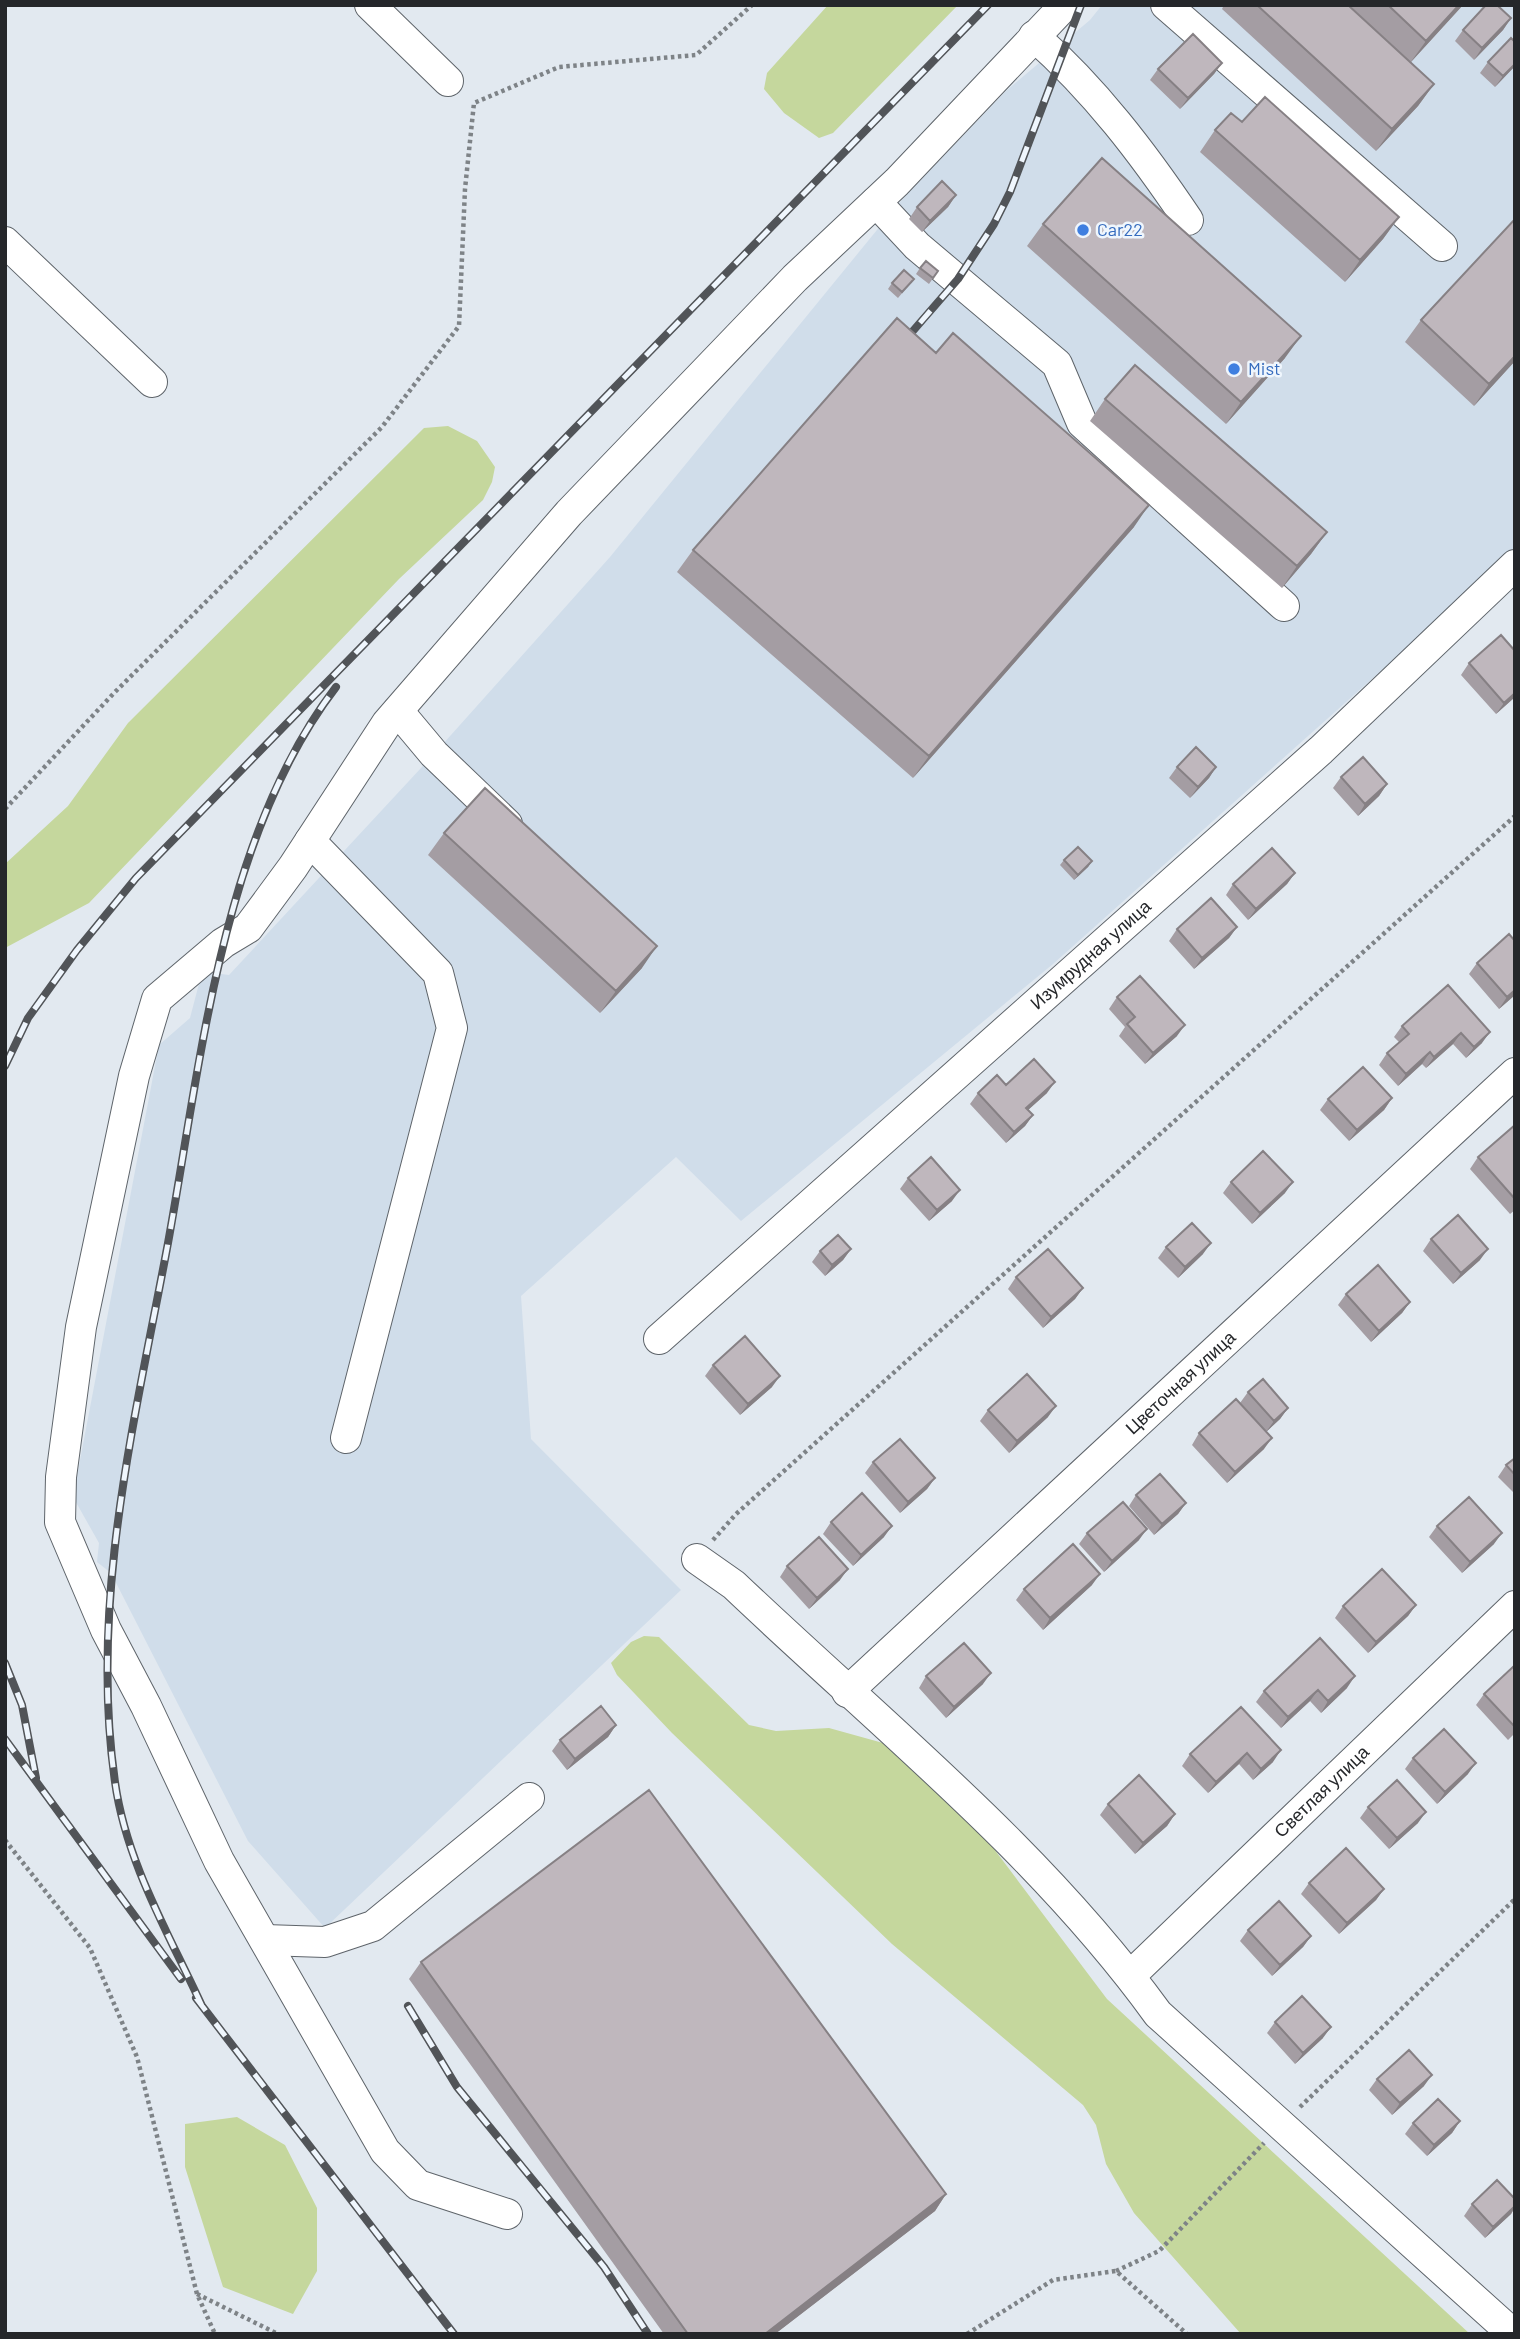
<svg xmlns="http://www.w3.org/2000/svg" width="1520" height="2339" viewBox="0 0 1520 2339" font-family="Barlow,sans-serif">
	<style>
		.built { fill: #d0ddea }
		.green { fill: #c5d79d }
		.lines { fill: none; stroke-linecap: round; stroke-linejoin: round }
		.minor-casing { stroke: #5e646a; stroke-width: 32 }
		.path { stroke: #7e8387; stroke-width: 4.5; stroke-dasharray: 3.5 3.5; stroke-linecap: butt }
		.minor { stroke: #fff; stroke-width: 30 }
		.rail-casing { stroke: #515458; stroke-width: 8 }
		.rail { stroke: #eff6fd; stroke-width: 5; stroke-dasharray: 16; stroke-linecap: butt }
		.wall { fill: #a49da3 }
		.shaded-wall { fill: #868084 }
		.building { fill: #bfb7bd; stroke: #868084; stroke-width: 2 }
		.shop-dot { fill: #3f7fe0; stroke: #eff6fd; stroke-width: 2.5 }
		.labels { text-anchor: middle; stroke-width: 5; stroke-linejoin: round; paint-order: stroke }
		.shop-label { font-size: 18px; fill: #366cbe; stroke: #eff6fd; text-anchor: start }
		.street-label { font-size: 18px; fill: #25272a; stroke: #eff6fd }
	</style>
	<rect width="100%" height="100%" fill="#e2e9f0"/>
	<path class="built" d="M 1102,5 L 1515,5 L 1515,551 L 1053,964 L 741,1221 L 676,1157 L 521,1296 L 531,1439 L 681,1590 L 325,1928 L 248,1841 L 111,1573 L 97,1562 L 99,1543 L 73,1497 L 159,1045 L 190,1018 L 201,976 L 206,972 L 229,975 L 434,754 L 610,557 L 899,203 L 1006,91 L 1090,20 Z"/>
	<path class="green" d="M 828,5 L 958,5 L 833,133 L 819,138 L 784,113 L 764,89 L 767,73 Z
		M 448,426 L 477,441 L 495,467 L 492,482 L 483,500 L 399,579 L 89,903 L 5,948 L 5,864 L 68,806 L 128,723 L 424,428 Z
		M 644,1636 L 659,1637 L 749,1725 L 776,1731 L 829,1728 L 883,1743 L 924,1775 L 982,1833 L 1107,1999 L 1470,2334 L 1241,2334 L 1134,2213 L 1106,2164 L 1096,2125 L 1083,2105 L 892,1944 L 672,1733 L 617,1675 L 611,1663 L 631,1642 Z
		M 237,2117 L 285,2145 L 317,2208 L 317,2271 L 293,2314 L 223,2287 L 185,2167 L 185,2124 Z"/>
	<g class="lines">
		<g class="minor-casing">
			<g id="minor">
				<path d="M 370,5 L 448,81"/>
				<path d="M 1166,5 L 1442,246"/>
				<path d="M 1034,36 C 1095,90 1143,153 1188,220"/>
				<path d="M 876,202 L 917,246 L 1057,364 L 1082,423 L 1284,606"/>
				<path d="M 5,242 L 152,382"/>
				<path d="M 398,711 L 434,754 L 507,824"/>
				<path d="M 310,841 L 438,973 L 452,1028 L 346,1438"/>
				<path id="s1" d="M 659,1339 L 1321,750 L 1515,565"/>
				<path d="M 697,1559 L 734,1585 C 879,1723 1040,1851 1158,2014 L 1513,2334"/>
				<path id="s2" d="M 847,1692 L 1515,1073"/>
				<path d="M 265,1940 L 325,1942 L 373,1926 L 529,1798"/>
				<path id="s3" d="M 1130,1976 L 1515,1606"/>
				<path d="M 507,2214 L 418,2185 L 385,2151 L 219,1861 L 146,1706 L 106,1630 L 60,1522 L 61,1477 L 81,1327 L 134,1076 L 157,999 L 223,943 L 248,928 L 293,867 L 387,723 L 569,513 L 795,278 L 897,182 L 1065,5"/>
			</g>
		</g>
		<path class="path" d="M 5,809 L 114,693 L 382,427 L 459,326 L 465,189 L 474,103 L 559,67 L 696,55 L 752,5
			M 713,1540 L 736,1514 L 1515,816
			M 5,1840 L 90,1948 L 137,2057 L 197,2294 L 215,2334
			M 1300,2107 L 1515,1899
			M 1116,2271 L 1159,2251 L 1264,2143
			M 197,2294 L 278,2334
			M 967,2334 L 1053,2280 L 1116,2271 L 1187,2334"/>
		<use href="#minor" class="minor"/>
		<g class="rail-casing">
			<path id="rail" d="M 899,347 L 958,279 L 994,224 L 1010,192 L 1081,5
				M 5,1066 L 28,1018 L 77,950 L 136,878 L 988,5
				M 5,1663 L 22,1705 L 36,1778
				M 5,1739 L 181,1979
				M 196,1998 L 454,2334
				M 202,2006 C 169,1934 126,1862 115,1782 C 89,1601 135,1420 168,1243 C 201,1063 221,837 336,687
				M 408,2006 L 457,2087 L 604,2267 L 648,2334"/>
		</g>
		<use href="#rail" class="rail"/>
	</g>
	<path class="wall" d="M 1224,5 L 1348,5 L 1373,28 L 1349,5 L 1463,5 L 1411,62 L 1434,84 L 1418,106 L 1376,151 L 1222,9 Z
		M 1511,18 L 1503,30 L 1474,60 L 1455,41 L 1463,30 Z
		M 1488,62 L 1515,66 L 1495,87 L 1480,73 Z
		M 1222,63 L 1214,74 L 1180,109 L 1150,80 L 1158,69 Z
		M 1242,122 L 1399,217 L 1383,239 L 1345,282 L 1200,152 L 1215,130 Z
		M 956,195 L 948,207 L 922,232 L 909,219 L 917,207 Z
		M 1043,224 L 1285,358 L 1226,424 L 1027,246 Z
		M 920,268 L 938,271 L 929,284 L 916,274 Z
		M 914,279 L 898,298 L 888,289 L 892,283 Z
		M 1421,320 L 1515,361 L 1474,406 L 1405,342 Z
		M 1105,399 L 1327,532 L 1311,554 L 1282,588 L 1090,421 Z
		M 1134,527 L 913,778 L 677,572 L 693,550 Z
		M 1469,663 L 1515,697 L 1496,714 L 1461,675 Z
		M 1177,767 L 1216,767 L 1209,778 L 1190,798 L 1169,778 Z
		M 1341,777 L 1387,784 L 1379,796 L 1358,816 L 1333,788 Z
		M 444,833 L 642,968 L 600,1013 L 428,855 Z
		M 1064,860 L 1092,861 L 1088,867 L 1074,880 L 1060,865 Z
		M 1295,873 L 1287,884 L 1248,920 L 1226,895 L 1233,884 Z
		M 1237,927 L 1229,938 L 1194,969 L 1169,941 L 1177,929 Z
		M 1477,963 L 1515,995 L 1499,1009 L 1469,974 Z
		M 1448,985 L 1482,1043 L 1466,1058 L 1453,1044 L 1426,1068 L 1422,1064 L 1398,1086 L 1379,1065 L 1387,1053 L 1399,1042 L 1394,1037 L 1402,1026 Z
		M 1117,997 L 1177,1036 L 1145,1064 L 1119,1036 L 1125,1027 L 1109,1009 Z
		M 1006,1085 L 1047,1093 L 1028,1110 L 1033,1115 L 1025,1126 L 1006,1143 L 970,1104 L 978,1093 Z
		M 1392,1098 L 1384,1110 L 1349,1141 L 1320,1110 L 1328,1099 Z
		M 1515,1125 L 1515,1210 L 1510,1214 L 1470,1169 L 1478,1157 Z
		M 908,1178 L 952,1201 L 929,1221 L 900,1189 Z
		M 1231,1182 L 1285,1193 L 1252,1224 L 1223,1193 Z
		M 1431,1239 L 1480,1260 L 1453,1284 L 1423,1251 Z
		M 1166,1247 L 1203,1254 L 1178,1278 L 1158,1258 Z
		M 851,1249 L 843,1260 L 825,1276 L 812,1262 L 820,1251 Z
		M 1016,1277 L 1083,1288 L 1075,1299 L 1043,1328 L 1008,1289 Z
		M 1346,1294 L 1410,1302 L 1402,1313 L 1371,1342 L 1338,1305 Z
		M 713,1365 L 772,1387 L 740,1415 L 705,1376 Z
		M 1248,1392 L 1288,1408 L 1280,1419 L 1266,1432 L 1264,1449 L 1227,1483 L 1192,1445 L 1199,1433 L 1240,1403 Z
		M 988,1410 L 1048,1417 L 1009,1453 L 980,1421 Z
		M 1515,1458 L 1515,1494 L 1498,1477 L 1506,1465 Z
		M 873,1462 L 935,1478 L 927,1489 L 900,1513 L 865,1473 Z
		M 1136,1495 L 1186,1503 L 1178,1514 L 1154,1535 L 1129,1506 Z
		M 831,1522 L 884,1537 L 853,1566 L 823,1534 Z
		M 1437,1526 L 1494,1544 L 1462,1573 L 1429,1537 Z
		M 1087,1533 L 1139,1540 L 1104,1572 L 1079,1544 Z
		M 787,1566 L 840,1580 L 809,1609 L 780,1577 Z
		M 1092,1585 L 1043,1630 L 1016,1600 L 1024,1589 Z
		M 1416,1605 L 1408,1616 L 1368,1653 L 1335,1618 L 1343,1606 Z
		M 1515,1665 L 1515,1733 L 1508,1740 L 1476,1705 L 1484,1694 Z
		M 926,1676 L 983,1684 L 946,1718 L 919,1688 Z
		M 1347,1688 L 1321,1713 L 1310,1701 L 1281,1728 L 1256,1702 L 1264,1691 Z
		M 1241,1707 L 1273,1762 L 1253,1780 L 1239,1764 L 1208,1793 L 1182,1766 L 1190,1754 Z
		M 616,1725 L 608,1737 L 567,1770 L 552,1751 L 560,1740 Z
		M 1413,1758 L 1468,1774 L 1437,1804 L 1405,1769 Z
		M 1108,1804 L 1175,1814 L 1167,1826 L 1135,1854 L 1100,1815 Z
		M 1368,1807 L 1418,1823 L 1389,1849 L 1360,1818 Z
		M 1309,1883 L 1384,1889 L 1376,1900 L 1339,1934 L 1301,1894 Z
		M 1248,1930 L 1311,1936 L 1303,1947 L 1272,1976 L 1240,1941 Z
		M 421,1962 L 946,2194 L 935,2211 L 775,2334 L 664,2334 L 409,1979 Z
		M 1275,2022 L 1323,2038 L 1295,2064 L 1267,2033 Z
		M 1377,2079 L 1424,2086 L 1392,2115 L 1369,2090 Z
		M 1460,2121 L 1452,2133 L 1427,2156 L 1405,2134 L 1413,2123 Z
		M 1515,2199 L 1515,2208 L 1511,2214 L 1485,2238 L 1464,2216 L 1472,2204 Z"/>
	<path class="shaded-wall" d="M 1459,5 L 1463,5 L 1410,63 L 1426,41 Z
		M 1511,18 L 1503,30 L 1474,60 L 1482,48 Z
		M 1222,63 L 1214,74 L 1180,109 L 1188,98 Z
		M 1515,64 L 1515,66 L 1495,87 L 1503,76 Z
		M 1434,84 L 1418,106 L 1376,151 L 1392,129 Z
		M 956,195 L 948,207 L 922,232 L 930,221 Z
		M 1399,217 L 1383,239 L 1345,282 L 1360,260 Z
		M 1301,336 L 1285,358 L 1226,424 L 1241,402 Z
		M 1515,356 L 1515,361 L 1474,406 L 1489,384 Z
		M 1149,505 L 1134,527 L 913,778 L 929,756 Z
		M 1327,532 L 1311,554 L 1282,588 L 1297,566 Z
		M 1515,693 L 1515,697 L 1496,714 L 1504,703 Z
		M 1216,767 L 1209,778 L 1190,798 L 1198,787 Z
		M 1387,784 L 1379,796 L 1358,816 L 1365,804 Z
		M 1092,861 L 1088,867 L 1074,880 L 1078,875 Z
		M 1295,873 L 1287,884 L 1248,920 L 1256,909 Z
		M 1237,927 L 1229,938 L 1194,969 L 1202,958 Z
		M 657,946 L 642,968 L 600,1013 L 616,991 Z
		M 1515,990 L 1515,995 L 1499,1009 L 1507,997 Z
		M 1185,1025 L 1177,1036 L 1145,1064 L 1153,1053 Z
		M 1490,1032 L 1482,1043 L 1466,1058 L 1474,1047 Z
		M 1461,1033 L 1453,1044 L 1426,1068 L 1434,1057 Z
		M 1430,1052 L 1422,1064 L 1398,1086 L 1406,1074 Z
		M 1055,1082 L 1047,1093 L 1018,1119 L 1026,1108 Z
		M 1392,1098 L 1384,1110 L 1349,1141 L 1357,1130 Z
		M 1033,1115 L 1025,1126 L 1006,1143 L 1014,1132 Z
		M 1293,1182 L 1285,1193 L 1252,1224 L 1260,1213 Z
		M 960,1190 L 952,1201 L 929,1221 L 937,1210 Z
		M 1211,1243 L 1203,1254 L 1178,1278 L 1185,1267 Z
		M 851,1249 L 843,1260 L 825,1276 L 832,1265 Z
		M 1488,1249 L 1480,1260 L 1453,1284 L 1461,1273 Z
		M 1083,1288 L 1075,1299 L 1043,1328 L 1051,1317 Z
		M 1410,1302 L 1402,1313 L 1371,1342 L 1379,1331 Z
		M 780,1376 L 772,1387 L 740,1415 L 748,1404 Z
		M 1056,1406 L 1048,1417 L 1009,1453 L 1017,1441 Z
		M 1288,1408 L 1280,1419 L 1266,1432 L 1274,1421 Z
		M 1272,1438 L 1264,1449 L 1227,1483 L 1235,1472 Z
		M 935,1478 L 927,1489 L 900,1513 L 908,1502 Z
		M 1186,1503 L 1178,1514 L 1154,1535 L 1162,1524 Z
		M 892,1526 L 884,1537 L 853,1566 L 861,1555 Z
		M 1147,1529 L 1139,1540 L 1104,1572 L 1112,1561 Z
		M 1502,1533 L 1494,1544 L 1462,1573 L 1470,1562 Z
		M 848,1569 L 840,1580 L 809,1609 L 817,1598 Z
		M 1100,1574 L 1092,1585 L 1043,1630 L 1050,1618 Z
		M 1416,1605 L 1408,1616 L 1368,1653 L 1376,1642 Z
		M 991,1673 L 983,1684 L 946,1718 L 954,1707 Z
		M 1355,1676 L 1347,1688 L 1321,1713 L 1328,1701 Z
		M 1318,1690 L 1310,1701 L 1281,1728 L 1288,1717 Z
		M 616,1725 L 608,1737 L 567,1770 L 575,1759 Z
		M 1281,1750 L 1273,1762 L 1253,1780 L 1261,1769 Z
		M 1247,1753 L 1239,1764 L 1208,1793 L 1216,1782 Z
		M 1476,1763 L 1468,1774 L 1437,1804 L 1445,1792 Z
		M 1426,1812 L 1418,1823 L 1389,1849 L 1397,1838 Z
		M 1175,1814 L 1167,1826 L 1135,1854 L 1143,1843 Z
		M 1384,1889 L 1376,1900 L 1339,1934 L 1347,1923 Z
		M 1311,1936 L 1303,1947 L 1272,1976 L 1280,1965 Z
		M 1331,2027 L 1323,2038 L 1295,2064 L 1303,2053 Z
		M 1432,2075 L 1424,2086 L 1392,2115 L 1400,2103 Z
		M 1460,2121 L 1452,2133 L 1427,2156 L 1434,2145 Z
		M 946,2194 L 935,2211 L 775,2334 L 765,2334 Z
		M 1515,2206 L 1511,2214 L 1485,2238 L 1493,2227 Z"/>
	<path class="building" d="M 1257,5 L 1348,5 L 1434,84 L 1392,129 Z
		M 1388,5 L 1459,5 L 1426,41 Z
		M 1486,5 L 1497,5 L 1511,18 L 1482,48 L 1463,30 Z
		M 1193,34 L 1222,63 L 1188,98 L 1158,69 Z
		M 1511,38 L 1515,42 L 1515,64 L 1503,76 L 1488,62 Z
		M 1265,97 L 1399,217 L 1360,260 L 1215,130 L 1231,113 L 1242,122 Z
		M 1102,158 L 1301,336 L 1241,402 L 1043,224 Z
		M 942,181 L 956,195 L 930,221 L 917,207 Z
		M 1515,219 L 1515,356 L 1489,384 L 1421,320 Z
		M 926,261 L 938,271 L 933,278 L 920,268 Z
		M 904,270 L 914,279 L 902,292 L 892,283 Z
		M 897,318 L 936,353 L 953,333 L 1149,505 L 929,756 L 693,550 Z
		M 1135,365 L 1327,532 L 1297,566 L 1105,399 Z
		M 1501,635 L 1515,651 L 1515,693 L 1504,703 L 1469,663 Z
		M 1196,747 L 1216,767 L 1198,787 L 1177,767 Z
		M 1363,757 L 1387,784 L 1365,804 L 1341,777 Z
		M 485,788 L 657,946 L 616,991 L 444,833 Z
		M 1078,847 L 1092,861 L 1078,875 L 1064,860 Z
		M 1272,848 L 1295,873 L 1256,909 L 1233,884 Z
		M 1211,898 L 1237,927 L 1202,958 L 1177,929 Z
		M 1509,934 L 1515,941 L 1515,990 L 1507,997 L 1477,963 Z
		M 1140,976 L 1185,1025 L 1153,1053 L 1127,1024 L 1135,1017 L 1117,997 Z
		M 1448,985 L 1490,1032 L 1474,1047 L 1461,1033 L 1434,1057 L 1430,1052 L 1406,1074 L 1387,1053 L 1409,1034 L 1402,1026 Z
		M 1034,1059 L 1055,1082 L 1026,1108 L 1033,1115 L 1014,1132 L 978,1093 L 997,1075 L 1006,1085 Z
		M 1363,1067 L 1392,1098 L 1357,1130 L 1328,1099 Z
		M 1515,1125 L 1515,1199 L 1478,1157 Z
		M 1263,1151 L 1293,1182 L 1260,1213 L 1231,1182 Z
		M 931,1157 L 960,1190 L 937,1210 L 908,1178 Z
		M 1458,1215 L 1488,1249 L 1461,1273 L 1431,1239 Z
		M 1192,1223 L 1211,1243 L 1185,1267 L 1166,1247 Z
		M 838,1235 L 851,1249 L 832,1265 L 820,1251 Z
		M 1048,1249 L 1083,1288 L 1051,1317 L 1016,1277 Z
		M 1378,1265 L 1410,1302 L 1379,1331 L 1346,1294 Z
		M 745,1336 L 780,1376 L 748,1404 L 713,1365 Z
		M 1027,1374 L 1056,1406 L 1017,1441 L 988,1410 Z
		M 1263,1379 L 1288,1408 L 1274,1421 L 1248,1392 Z
		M 1236,1399 L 1272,1438 L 1235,1472 L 1199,1433 Z
		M 900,1439 L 935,1478 L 908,1502 L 873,1462 Z
		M 1515,1458 L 1515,1475 L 1506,1465 Z
		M 1160,1474 L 1186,1503 L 1162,1524 L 1136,1495 Z
		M 862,1493 L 892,1526 L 861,1555 L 831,1522 Z
		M 1469,1497 L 1502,1533 L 1470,1562 L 1437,1526 Z
		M 1123,1502 L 1147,1529 L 1112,1561 L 1087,1533 Z
		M 819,1537 L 848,1569 L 817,1598 L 787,1566 Z
		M 1073,1544 L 1100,1574 L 1050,1618 L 1024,1589 Z
		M 1382,1569 L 1416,1605 L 1376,1642 L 1343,1606 Z
		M 1320,1638 L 1355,1676 L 1328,1701 L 1318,1690 L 1288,1717 L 1264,1691 Z
		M 964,1643 L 991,1673 L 954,1707 L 926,1676 Z
		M 1515,1665 L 1515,1727 L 1484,1694 Z
		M 601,1706 L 616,1725 L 575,1759 L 560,1740 Z
		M 1241,1707 L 1281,1750 L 1261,1769 L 1247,1753 L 1216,1782 L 1190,1754 Z
		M 1444,1729 L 1476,1763 L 1445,1792 L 1413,1758 Z
		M 1139,1775 L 1175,1814 L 1143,1843 L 1108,1804 Z
		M 1397,1780 L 1426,1812 L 1397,1838 L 1368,1807 Z
		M 649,1790 L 946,2194 L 765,2334 L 688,2334 L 421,1962 Z
		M 1346,1848 L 1384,1889 L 1347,1923 L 1309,1883 Z
		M 1279,1901 L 1311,1936 L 1280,1965 L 1248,1930 Z
		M 1302,1996 L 1331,2027 L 1303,2053 L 1275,2022 Z
		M 1409,2050 L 1432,2075 L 1400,2103 L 1377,2079 Z
		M 1438,2099 L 1460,2121 L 1434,2145 L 1413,2123 Z
		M 1497,2180 L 1515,2199 L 1515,2206 L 1493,2227 L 1472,2204 Z"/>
	<g class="shop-dot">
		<circle cx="1083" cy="230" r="7"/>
		<circle cx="1234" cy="369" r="7"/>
	</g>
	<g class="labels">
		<g class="shop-label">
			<text x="1097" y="236">Car22</text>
			<text x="1248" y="375">Mist</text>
		</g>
		<g class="street-label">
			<text dy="6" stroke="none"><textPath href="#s1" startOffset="578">Изумрудная улица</textPath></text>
			<text dy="6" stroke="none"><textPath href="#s2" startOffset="455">Цветочная улица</textPath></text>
			<text dy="6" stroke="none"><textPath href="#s3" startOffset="266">Светлая улица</textPath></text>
		</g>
	</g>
	<rect width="1520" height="2339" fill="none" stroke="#25272a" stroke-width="14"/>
</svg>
